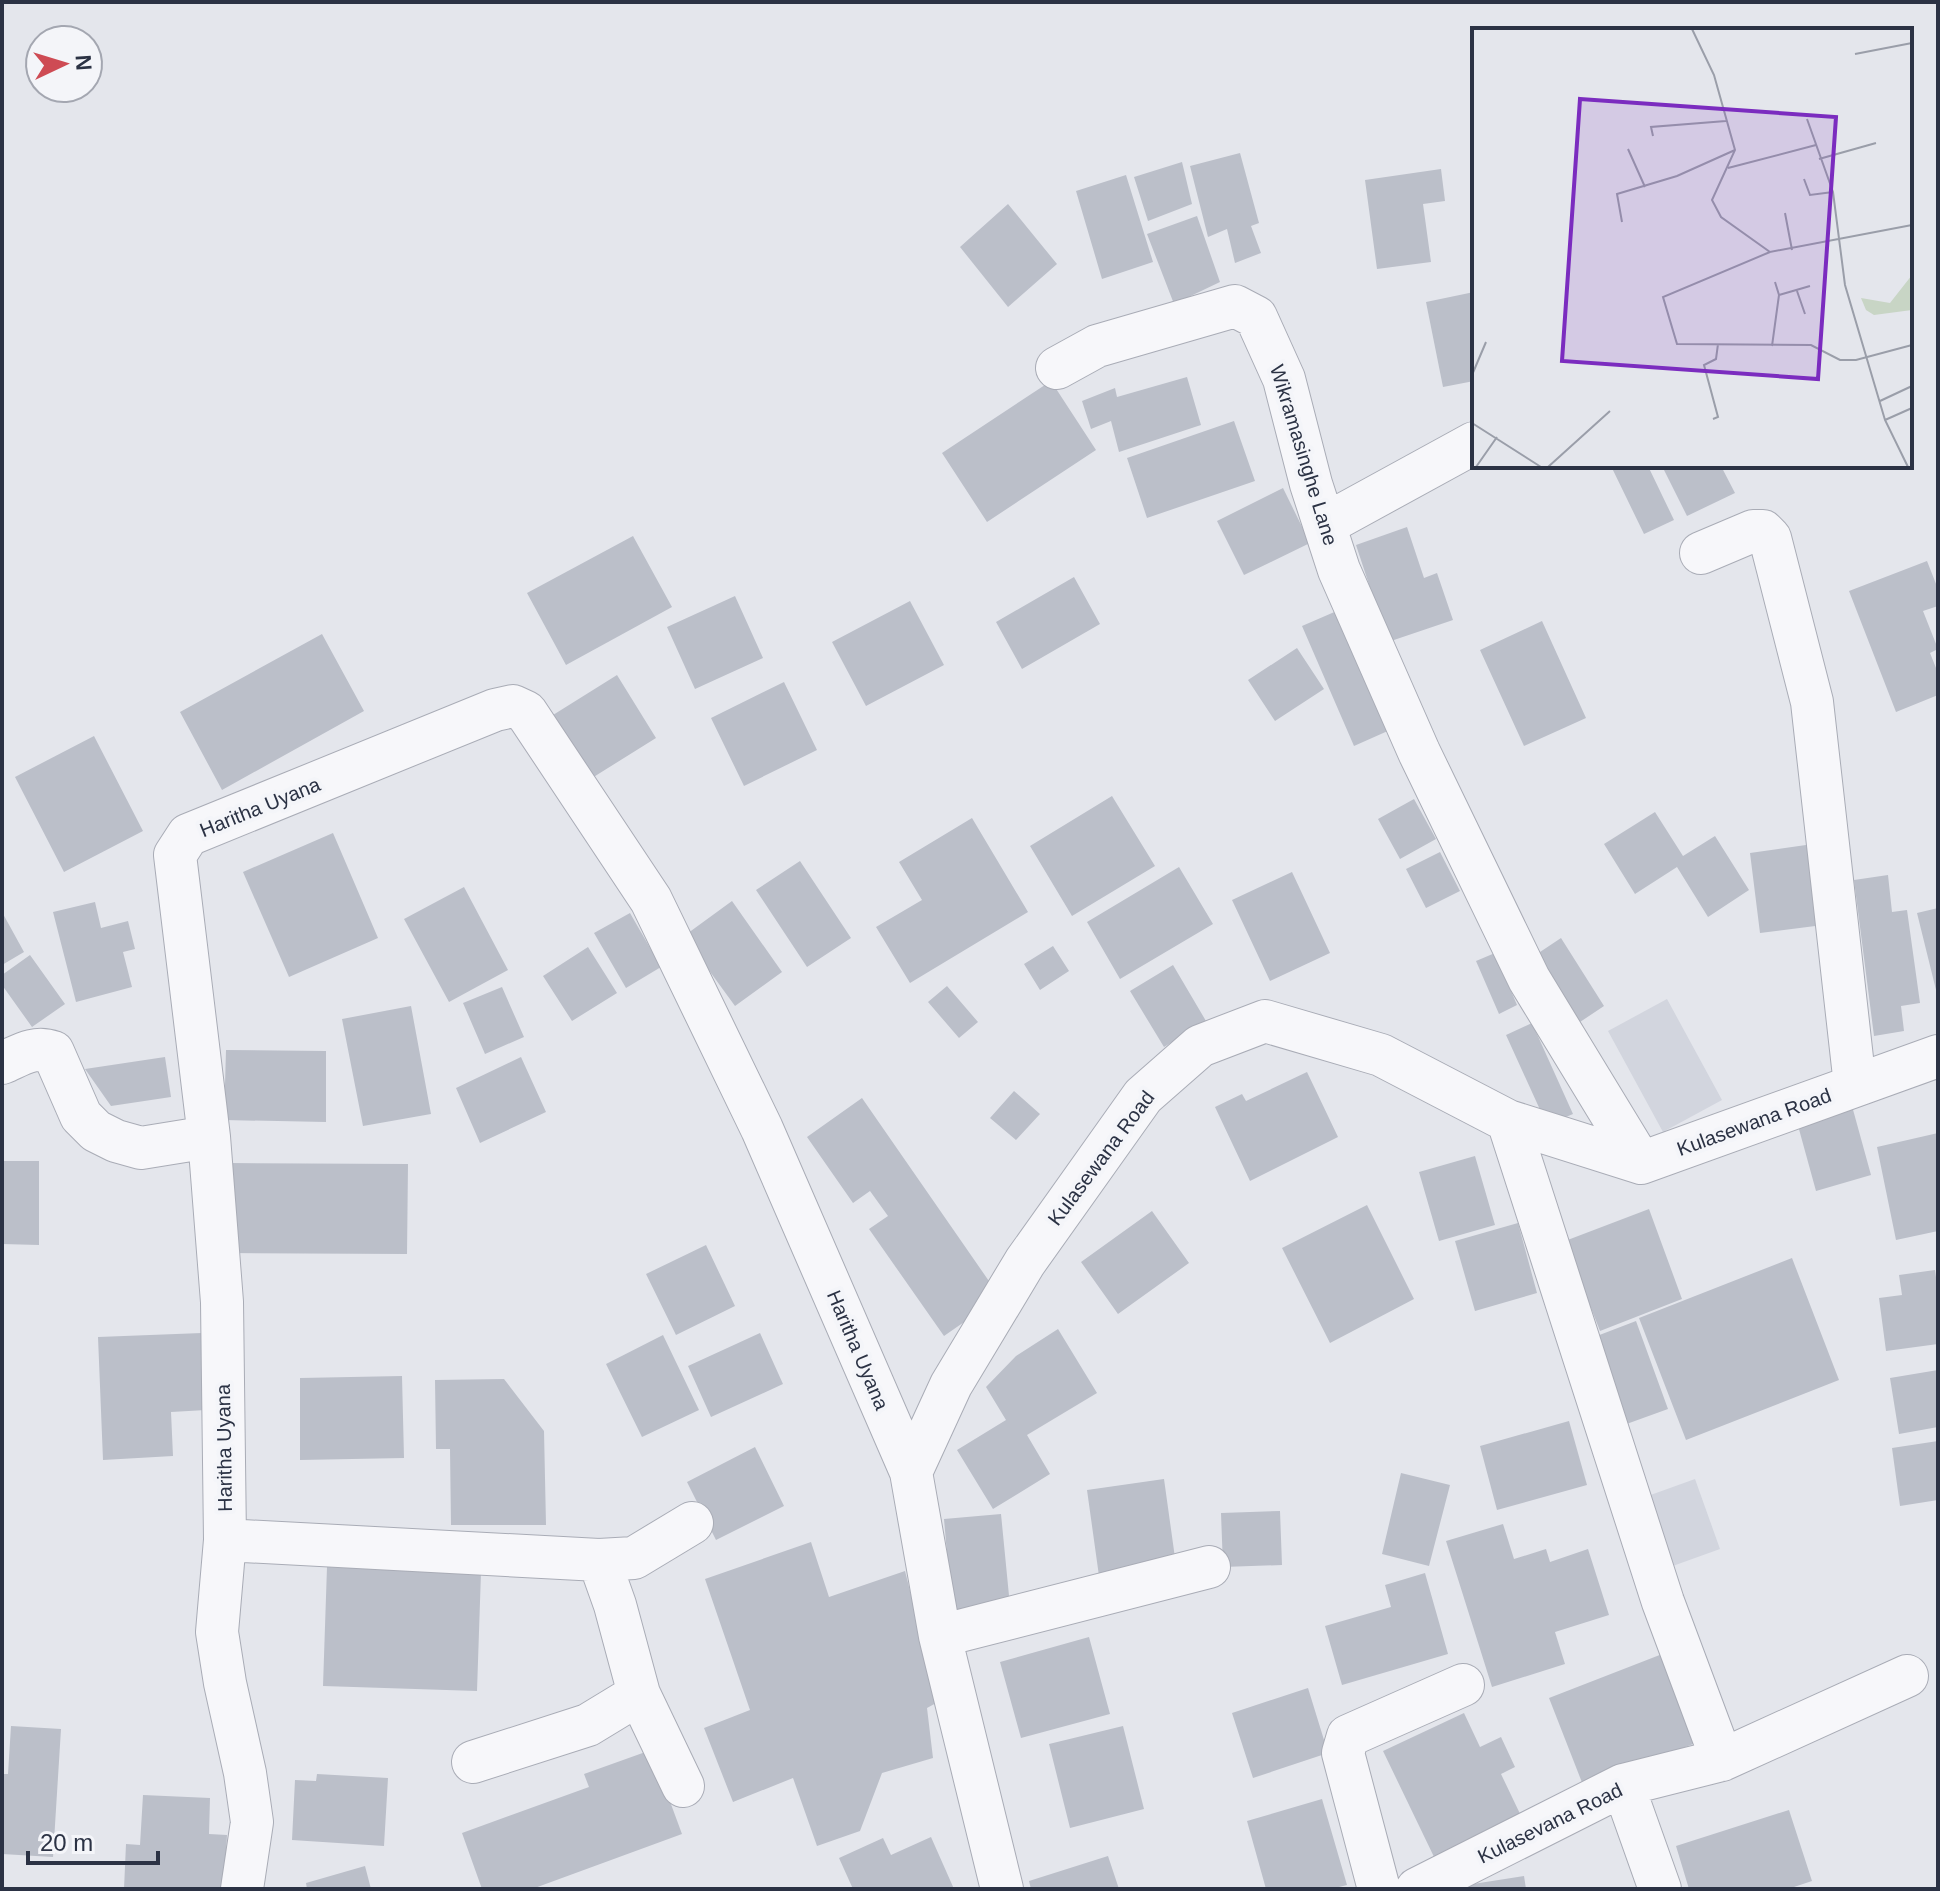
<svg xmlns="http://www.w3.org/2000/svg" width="1940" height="1891" viewBox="0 0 1940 1891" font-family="Helvetica,sans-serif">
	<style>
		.built { fill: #d2d5de }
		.building { fill: #bbbfc9 }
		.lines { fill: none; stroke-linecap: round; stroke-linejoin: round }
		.minor-casing { stroke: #a9acb6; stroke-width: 44 }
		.minor { stroke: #f7f7fa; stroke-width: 42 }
		.labels { text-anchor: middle; stroke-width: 8; stroke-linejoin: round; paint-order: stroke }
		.street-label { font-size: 20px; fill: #2b3244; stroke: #f4f5f9 }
		.inset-road { fill: none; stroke: #9a9ea9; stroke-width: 2 }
		.view { fill: #7b2cbf; fill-opacity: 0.15; stroke: #7b2cbf; stroke-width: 4 }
		.inset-edge { fill: none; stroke: #2b3244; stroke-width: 4 }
	</style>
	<rect width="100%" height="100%" fill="#e4e6ec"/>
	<path class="built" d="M 1667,999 L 1722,1100 L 1663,1132 L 1608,1031 Z
		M 1695,1479 L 1720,1549 L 1670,1567 L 1645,1497 Z"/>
	<path class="building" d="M 1240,153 L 1259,223 L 1251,226 L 1261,253 L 1235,263 L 1227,229 L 1208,237 L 1190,166 Z
		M 1182,162 L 1192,204 L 1148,221 L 1134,177 Z
		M 1441,169 L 1445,201 L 1423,204 L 1431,262 L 1377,269 L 1365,180 Z
		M 1126,175 L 1153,262 L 1102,279 L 1076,191 Z
		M 1008,204 L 1057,264 L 1008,307 L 960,247 Z
		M 1197,216 L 1220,282 L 1174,304 L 1147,234 Z
		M 1474,292 L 1474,381 L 1443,387 L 1426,302 Z
		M 1187,377 L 1201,425 L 1119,452 L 1111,421 L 1091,429 L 1082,401 L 1115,388 L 1117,397 Z
		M 1051,381 L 1096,450 L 987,522 L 942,453 Z
		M 1234,421 L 1255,481 L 1147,518 L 1127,458 Z
		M 1611,466 L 1648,466 L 1674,520 L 1644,534 Z
		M 1662,466 L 1721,466 L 1735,493 L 1687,516 Z
		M 1283,488 L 1310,543 L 1244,575 L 1217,521 Z
		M 1407,527 L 1424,578 L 1437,573 L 1453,620 L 1388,642 L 1356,545 Z
		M 633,536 L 672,607 L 566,665 L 527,593 Z
		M 1927,561 L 1938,589 L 1938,606 L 1923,611 L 1938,649 L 1930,653 L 1938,673 L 1938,695 L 1896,712 L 1849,591 Z
		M 1074,577 L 1100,624 L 1022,669 L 996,622 Z
		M 735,596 L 763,658 L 695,689 L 667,627 Z
		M 910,601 L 944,665 L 866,706 L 832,642 Z
		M 1339,610 L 1390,730 L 1354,746 L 1302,626 Z
		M 1542,621 L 1586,718 L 1524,746 L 1480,650 Z
		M 322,634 L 364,711 L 222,790 L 180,712 Z
		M 1297,648 L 1324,689 L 1275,721 L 1248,680 Z
		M 617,675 L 656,738 L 592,778 L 553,715 Z
		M 784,682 L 817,750 L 744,786 L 711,718 Z
		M 94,736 L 143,831 L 64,872 L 15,777 Z
		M 1112,796 L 1155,866 L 1072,916 L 1030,846 Z
		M 1414,799 L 1436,839 L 1400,859 L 1378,819 Z
		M 1655,812 L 1683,856 L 1715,836 L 1749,890 L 1708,917 L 1677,867 L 1635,894 L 1604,844 Z
		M 972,818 L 1028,912 L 910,983 L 876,927 L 922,900 L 899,862 Z
		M 333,833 L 378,938 L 289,977 L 243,872 Z
		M 1820,843 L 1831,924 L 1760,933 L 1750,853 Z
		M 1440,852 L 1460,891 L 1426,908 L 1406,869 Z
		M 800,861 L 851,938 L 807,967 L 756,890 Z
		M 1179,867 L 1213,924 L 1120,979 L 1087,922 Z
		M 1292,872 L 1330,953 L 1270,981 L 1232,900 Z
		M 1888,875 L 1892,912 L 1907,910 L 1920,1003 L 1901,1006 L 1904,1031 L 1874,1036 L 1854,880 Z
		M 464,887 L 508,970 L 449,1002 L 404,919 Z
		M 732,901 L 782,972 L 735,1006 L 684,936 Z
		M 95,902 L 101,928 L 128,921 L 135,949 L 123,952 L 132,987 L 76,1002 L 53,912 Z
		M 1938,908 L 1938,993 L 1937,994 L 1917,913 Z
		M 2,912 L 24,952 L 2,965 Z
		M 630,913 L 661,967 L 626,988 L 594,933 Z
		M 1561,938 L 1604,1006 L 1574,1026 L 1531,958 Z
		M 1053,946 L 1069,971 L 1040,990 L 1024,964 Z
		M 588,947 L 617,993 L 572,1021 L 543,976 Z
		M 1495,953 L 1517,1005 L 1499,1014 L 1476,961 Z
		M 30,955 L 65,1004 L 32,1027 L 2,985 L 2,975 Z
		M 1173,965 L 1206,1021 L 1164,1047 L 1130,991 Z
		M 947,986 L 978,1022 L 959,1038 L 928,1002 Z
		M 502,987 L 524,1037 L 485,1054 L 463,1003 Z
		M 411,1006 L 431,1114 L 363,1126 L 342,1019 Z
		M 1532,1023 L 1573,1114 L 1547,1125 L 1506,1035 Z
		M 226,1050 L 326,1051 L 326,1122 L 224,1120 Z
		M 165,1057 L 171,1097 L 111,1106 L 85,1069 Z
		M 521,1057 L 546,1112 L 480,1143 L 456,1088 Z
		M 1307,1072 L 1338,1137 L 1250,1181 L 1215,1107 L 1242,1094 L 1246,1101 Z
		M 1014,1091 L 1040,1114 L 1016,1140 L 990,1118 Z
		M 862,1098 L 1000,1297 L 944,1336 L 869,1229 L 888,1216 L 870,1191 L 853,1203 L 807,1137 Z
		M 1852,1106 L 1871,1175 L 1816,1191 L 1797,1122 Z
		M 1938,1133 L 1938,1231 L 1896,1240 L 1877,1147 Z
		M 1475,1156 L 1495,1225 L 1439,1241 L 1419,1172 Z
		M 2,1161 L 39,1161 L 39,1245 L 2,1244 Z
		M 229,1163 L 408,1164 L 407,1254 L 228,1253 Z
		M 1367,1205 L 1414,1299 L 1330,1343 L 1282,1248 Z
		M 1649,1209 L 1682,1299 L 1600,1331 L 1565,1241 Z
		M 1152,1211 L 1189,1263 L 1118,1314 L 1081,1262 Z
		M 1518,1223 L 1537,1293 L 1475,1311 L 1455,1241 Z
		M 706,1245 L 735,1306 L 676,1335 L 646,1274 Z
		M 1792,1258 L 1839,1380 L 1686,1440 L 1639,1318 Z
		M 1935,1270 L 1938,1292 L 1938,1344 L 1886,1351 L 1879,1298 L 1902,1295 L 1899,1275 Z
		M 1636,1321 L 1668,1409 L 1621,1426 L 1589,1339 Z
		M 1058,1329 L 1097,1393 L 1027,1435 L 1050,1474 L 993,1509 L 957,1450 L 1006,1420 L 986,1387 L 1016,1356 Z
		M 202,1333 L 206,1410 L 171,1412 L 173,1456 L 103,1460 L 98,1337 Z
		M 760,1333 L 783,1384 L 711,1417 L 688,1366 Z
		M 663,1335 L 699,1410 L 642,1437 L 606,1364 Z
		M 1938,1370 L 1938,1427 L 1899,1434 L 1890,1378 Z
		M 402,1376 L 404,1458 L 300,1460 L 300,1378 Z
		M 504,1379 L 544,1431 L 546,1525 L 451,1525 L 450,1449 L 436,1449 L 435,1380 Z
		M 1569,1421 L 1587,1485 L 1497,1510 L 1480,1446 Z
		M 1938,1441 L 1938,1500 L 1900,1506 L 1892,1448 Z
		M 755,1447 L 784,1506 L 716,1540 L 687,1482 Z
		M 1401,1473 L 1450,1485 L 1429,1566 L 1382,1554 Z
		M 1164,1479 L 1176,1565 L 1099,1576 L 1087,1490 Z
		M 1280,1511 L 1282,1565 L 1223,1567 L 1221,1513 Z
		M 1001,1514 L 1011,1616 L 953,1622 L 944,1519 Z
		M 1503,1524 L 1514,1559 L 1546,1549 L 1550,1562 L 1588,1549 L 1609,1615 L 1555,1632 L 1565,1664 L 1492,1687 L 1446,1541 Z
		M 811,1542 L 829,1597 L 905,1571 L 938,1702 L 927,1708 L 933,1758 L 882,1773 L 860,1831 L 817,1846 L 793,1778 L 733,1802 L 704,1728 L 750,1710 L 705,1579 Z
		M 327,1567 L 481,1572 L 477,1691 L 323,1686 Z
		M 1425,1573 L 1448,1654 L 1342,1685 L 1325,1626 L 1391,1607 L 1385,1585 Z
		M 1089,1637 L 1110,1714 L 1021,1738 L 1000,1662 Z
		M 1670,1651 L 1704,1740 L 1583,1785 L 1549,1698 Z
		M 1308,1688 L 1328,1753 L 1253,1778 L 1232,1713 Z
		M 1464,1713 L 1480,1747 L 1501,1737 L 1515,1767 L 1501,1774 L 1523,1820 L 1436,1861 L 1383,1751 Z
		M 11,1726 L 61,1729 L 53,1857 L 2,1854 L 2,1774 L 8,1774 Z
		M 1123,1726 L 1144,1809 L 1070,1828 L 1049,1744 Z
		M 651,1750 L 682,1834 L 532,1889 L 482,1889 L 462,1833 L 589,1787 L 584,1774 Z
		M 317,1774 L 388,1778 L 384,1846 L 292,1840 L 295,1780 L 316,1781 Z
		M 143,1795 L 210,1798 L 209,1834 L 227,1835 L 224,1889 L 124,1889 L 126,1844 L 140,1845 Z
		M 1322,1799 L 1347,1885 L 1331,1889 L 1266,1889 L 1247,1821 Z
		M 1789,1810 L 1812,1881 L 1788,1889 L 1689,1889 L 1676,1846 Z
		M 931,1837 L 954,1889 L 853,1889 L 839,1858 L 883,1838 L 891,1855 Z
		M 1108,1856 L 1119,1889 L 1031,1889 L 1029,1881 Z
		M 365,1866 L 371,1889 L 307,1889 L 306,1883 Z
		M 1524,1876 L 1526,1889 L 1454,1889 L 1454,1887 Z"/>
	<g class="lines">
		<g class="minor-casing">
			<path id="minor" d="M 1057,368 L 1097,346 L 1235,306 L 1256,317 L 1284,379 L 1311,484 L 1339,570 L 1419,752 L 1529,979 L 1641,1163
				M 1326,524 L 1474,443
				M 1701,553 L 1753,531 L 1763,531 L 1770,538 L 1812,702 L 1855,1085
				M 2,1063 C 19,1056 34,1045 53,1052 L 81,1116 L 96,1131 L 116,1141 L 141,1148 L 209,1137
				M 1508,1121 L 1663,1602 L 1722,1760
				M 225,1540 L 599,1560 L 634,1558 L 692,1523
				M 599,1560 L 615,1605 L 639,1694 L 683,1786
				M 940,1636 L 1209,1567
				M 473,1762 L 588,1725 L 639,1694
				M 1623,1785 L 1660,1889
				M 242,1889 L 252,1822 L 245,1773 L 225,1683 L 217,1632 L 225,1540 L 222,1302 L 209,1137 L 175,855 L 188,835 L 495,710 L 513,706 L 526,712 L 651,900 L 762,1129 L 911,1472
				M 1002,1889 L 940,1636 L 911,1472 L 951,1385 L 1025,1262 L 1143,1096 L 1200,1046 L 1265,1021 L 1381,1055 L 1508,1121 L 1641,1163 L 1938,1056
				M 1379,1889 L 1343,1753 L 1348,1736 L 1463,1685
				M 1417,1889 L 1623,1785 L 1722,1760 L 1907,1676"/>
		</g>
		<use href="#minor" class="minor"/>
	</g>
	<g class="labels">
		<g class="street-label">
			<text transform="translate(1304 455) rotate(73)" y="7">Wikramasinghe Lane</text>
			<text transform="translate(260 807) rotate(-22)" y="7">Haritha Uyana</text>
			<text transform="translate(1754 1122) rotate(-20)" y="7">Kulasewana Road</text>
			<text transform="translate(1101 1158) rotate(-53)" y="7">Kulasewana Road</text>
			<text transform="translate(858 1350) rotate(67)" y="7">Haritha Uyana</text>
			<text transform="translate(224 1448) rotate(-91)" y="7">Haritha Uyana</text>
			<text transform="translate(1550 1823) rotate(-26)" y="7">Kulasevana Road</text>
		</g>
	</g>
	<g transform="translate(1472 28)">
		<rect width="440" height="440" fill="#e4e6ec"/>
		<path d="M 440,247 L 440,282 L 402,287 L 394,282 L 389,270 L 418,275 Z" fill="#c8d5c5"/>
		<path class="inset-road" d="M 220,1 L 242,47 L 263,122 L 240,172 L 249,189 L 298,224 L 440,197M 383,26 L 440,15M 335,91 L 361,164 L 373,257 L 413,392 L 436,439M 181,108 L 179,99 L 254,93M 156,121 L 173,159M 347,131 L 404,115M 256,140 L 344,117M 332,151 L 338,167 L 361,164M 313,185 L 320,222M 150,194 L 145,166 L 205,148 L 263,122M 298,224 L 191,269 L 205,316 L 339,317 L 368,332 L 384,332 L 440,317M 325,263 L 333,286M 307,267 L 338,258M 300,318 L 307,267 L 303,254M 0,347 L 14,314M 408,373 L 440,358M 241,391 L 246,389 L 232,337 L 244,331 L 246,316M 413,392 L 440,380M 0,395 L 69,439M 4,439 L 25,409M 76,439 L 138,383"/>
		<path class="view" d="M 108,71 L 364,89 L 346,351 L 90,333 Z"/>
		<rect width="440" height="440" class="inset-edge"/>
	</g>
	<rect width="1940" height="1891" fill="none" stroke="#2b3244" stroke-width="8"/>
	<g transform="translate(64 64) rotate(86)"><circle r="38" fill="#f4f5f9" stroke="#a4a7b1" stroke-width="2"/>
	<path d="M0-6L14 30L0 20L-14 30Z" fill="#ce4b54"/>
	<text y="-12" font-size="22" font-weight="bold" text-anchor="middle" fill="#2b3244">N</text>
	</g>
	<path d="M28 1851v12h130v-12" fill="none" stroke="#2b3244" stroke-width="4"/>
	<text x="40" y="1851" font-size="24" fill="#2b3244" stroke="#f4f5f9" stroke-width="6" paint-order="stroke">20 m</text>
</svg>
